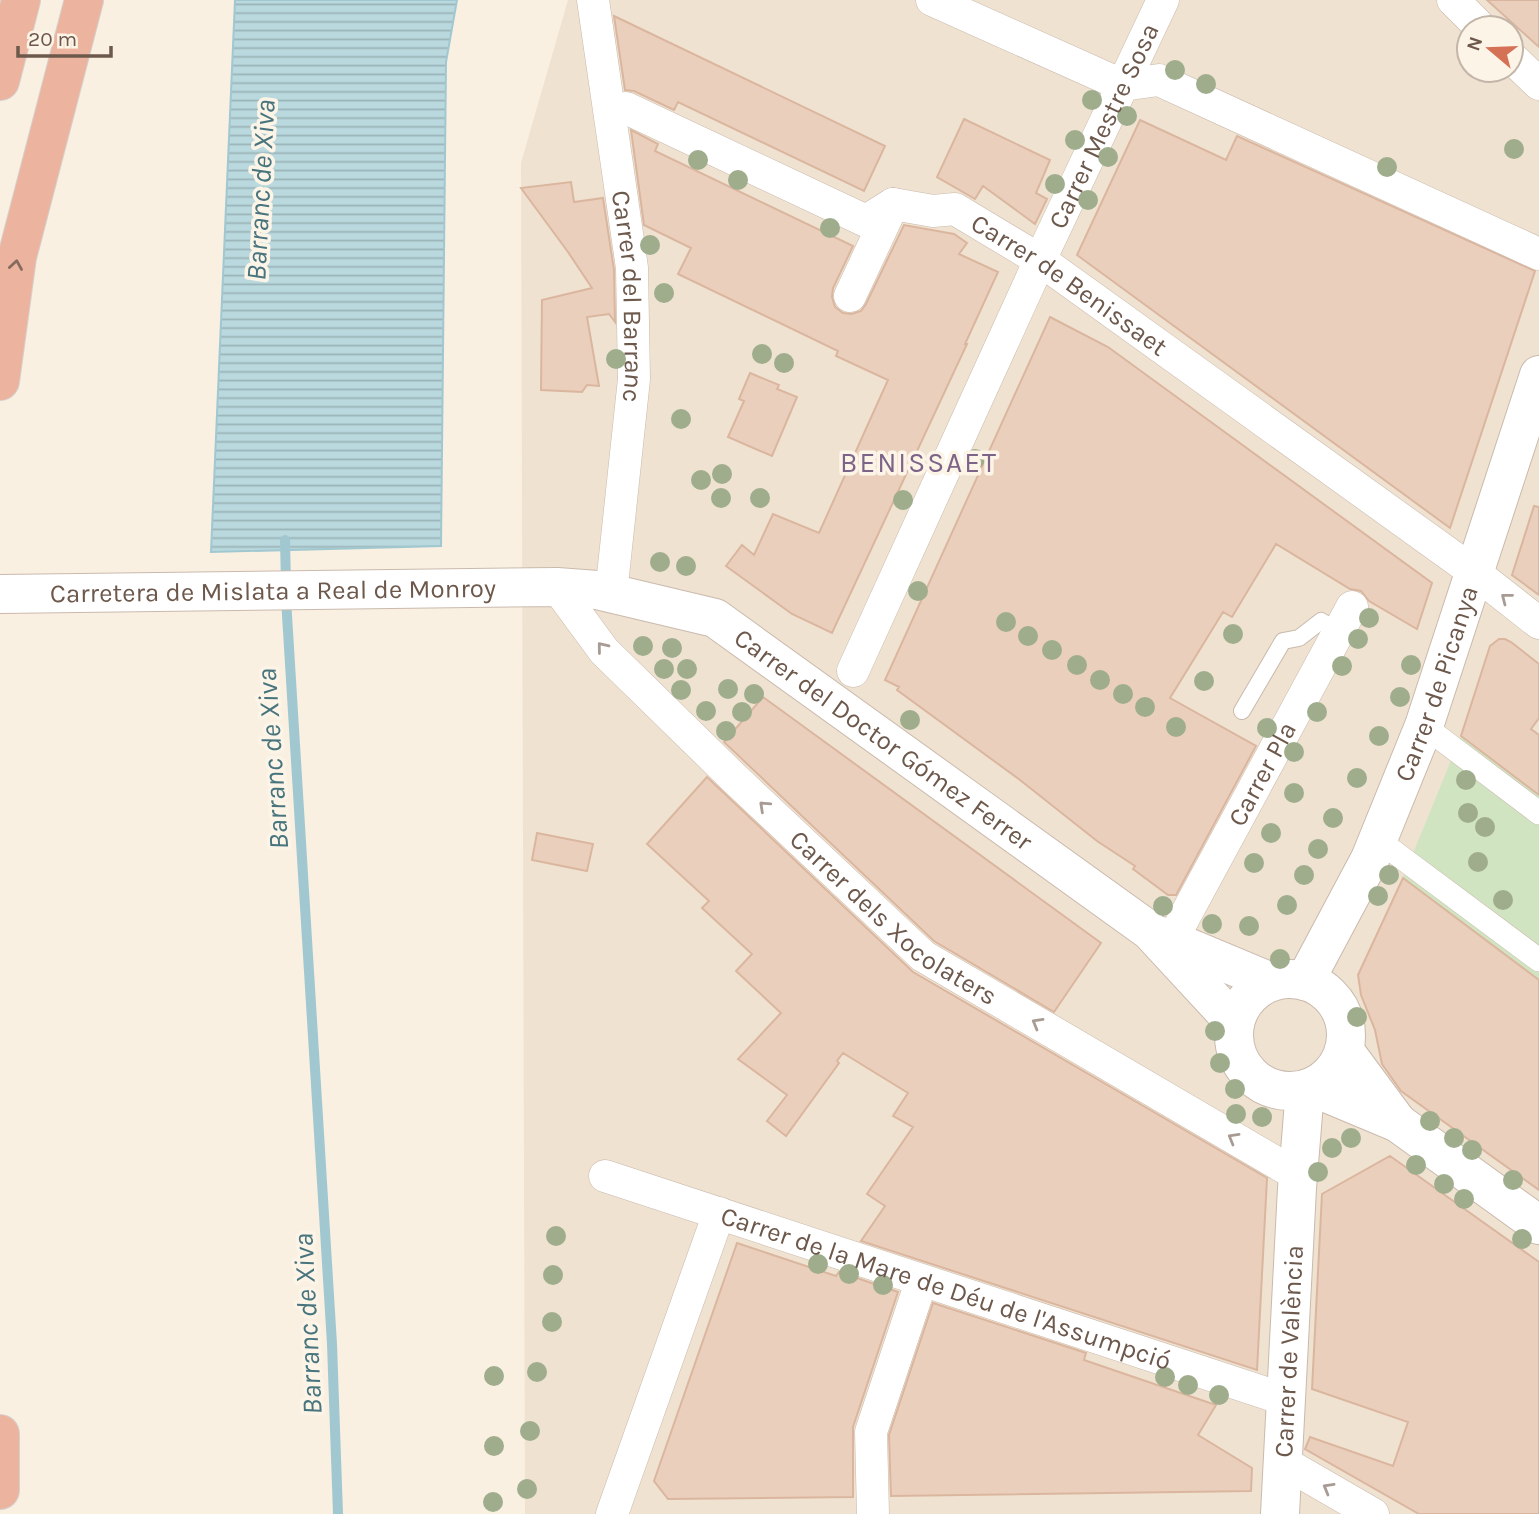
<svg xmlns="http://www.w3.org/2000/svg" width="1539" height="1514" viewBox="0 0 1539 1514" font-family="Karla,sans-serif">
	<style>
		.residential { fill: #efe2d1; fill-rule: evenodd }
		.park { fill: #d0e4c2 }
		.water { fill: url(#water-rules); stroke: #a1c8d0; stroke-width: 2 }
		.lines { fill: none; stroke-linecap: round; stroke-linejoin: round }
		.stream { stroke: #a1c8d0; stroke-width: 10 }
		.building { fill: #ebcfbd; stroke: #dbb69f; stroke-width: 2 }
		.service-casing { stroke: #cabaad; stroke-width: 18 }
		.pedestrian-casing { stroke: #cabaad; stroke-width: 24 }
		.minor-casing { stroke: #cabaad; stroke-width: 33 }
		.tertiary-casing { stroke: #cabaad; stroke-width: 40 }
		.motorway-casing { stroke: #d6d0cd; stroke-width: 40 }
		.service { stroke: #fff; stroke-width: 16 }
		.pedestrian { stroke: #fff; stroke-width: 23 }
		.minor { stroke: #fff; stroke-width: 32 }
		.tertiary { stroke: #fff; stroke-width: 38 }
		.motorway { stroke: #ecb49f; stroke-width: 38 }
		.tree { fill: #9fad8d }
		.oneway { stroke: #866a5d }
		.oneway2 { stroke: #a79b94 }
		.labels { text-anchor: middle; stroke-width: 7; stroke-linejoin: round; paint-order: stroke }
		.street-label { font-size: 26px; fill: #6d584c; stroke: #fcf4e7 }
		.water-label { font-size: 28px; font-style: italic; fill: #48747e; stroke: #fcf4e7 }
		.neighbourhood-label { font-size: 28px; letter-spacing: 2px; fill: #7c6489; stroke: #fcf4e7 }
	</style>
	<defs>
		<pattern id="water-rules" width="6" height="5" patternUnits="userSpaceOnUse" patternTransform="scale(1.75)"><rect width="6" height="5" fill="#b9d9df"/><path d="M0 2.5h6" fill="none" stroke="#9bb3b7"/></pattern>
	</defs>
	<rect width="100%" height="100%" fill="#f9f0e2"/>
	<path class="residential" d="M 568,0 L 1539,0 L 1539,1514 L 525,1514 L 521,163 ZM 1469,28 L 1511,28 L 1511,70 L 1469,70 Z"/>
	<path class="park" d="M 1461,736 L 1539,795 L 1539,980 L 1403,878 Z"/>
	<path class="water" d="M 235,0 L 457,0 L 446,62 L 441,546 L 211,552 Z"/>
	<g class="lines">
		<path class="stream" d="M 285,540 L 286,584
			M 286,599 L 332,1344 L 338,1514"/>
	</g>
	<path class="building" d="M 1487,0 L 1539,0 L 1539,47 Z
		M 614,16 L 885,146 L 864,191 L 678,102 L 674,110 L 634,91 L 625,90 Z
		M 964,119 L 1050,160 L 1036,193 L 1047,199 L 1035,224 L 983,186 L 975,199 L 937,177 Z
		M 1140,120 L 1226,160 L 1237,136 L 1535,271 L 1450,528 L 1077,255 Z
		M 631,130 L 658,144 L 655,151 L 853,246 L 833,288 L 832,297 L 835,307 L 843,313 L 852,314 L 861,311 L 866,304 L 904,225 L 954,234 L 967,243 L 959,254 L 998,272 L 965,344 L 967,344 L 832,633 L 792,614 L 726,566 L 742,545 L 754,555 L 773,514 L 819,533 L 888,380 L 836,356 L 838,351 L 678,274 L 691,248 L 644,225 Z
		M 571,182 L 574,202 L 603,198 L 614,270 L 615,322 L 609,314 L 587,317 L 599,386 L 587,385 L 582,392 L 541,390 L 542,300 L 592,288 L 568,252 L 521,188 Z
		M 1050,317 L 1108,347 L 1432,583 L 1417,629 L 1369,601 L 1361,591 L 1350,589 L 1276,544 L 1232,617 L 1223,612 L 1170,698 L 1256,746 L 1176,895 L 1168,895 L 1133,869 L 1135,866 L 1097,841 L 1020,780 L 897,690 L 899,687 L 885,680 Z
		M 750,373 L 779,385 L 777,389 L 797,397 L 772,456 L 728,437 L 744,401 L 739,399 Z
		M 1534,506 L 1539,507 L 1539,595 L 1512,575 Z
		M 1499,639 L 1505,639 L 1511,642 L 1539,664 L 1539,718 L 1531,729 L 1539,735 L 1539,795 L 1461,736 L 1490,646 Z
		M 763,697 L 1101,943 L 1054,1012 L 934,941 L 724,742 Z
		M 707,777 L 913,972 L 1267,1178 L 1257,1370 L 861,1241 L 885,1206 L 867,1194 L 913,1127 L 893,1116 L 908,1093 L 843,1053 L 837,1061 L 839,1063 L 786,1136 L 767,1121 L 787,1095 L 738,1059 L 781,1013 L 736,971 L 752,954 L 702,908 L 709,901 L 647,844 Z
		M 537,833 L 593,844 L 587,871 L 532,860 Z
		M 1403,878 L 1539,980 L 1539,1190 L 1401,1091 L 1382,1064 L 1375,1030 L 1361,995 L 1358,975 Z
		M 1390,1156 L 1539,1262 L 1539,1514 L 1419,1514 L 1305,1449 L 1310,1437 L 1393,1466 L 1408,1422 L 1312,1389 L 1322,1194 Z
		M 737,1243 L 836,1276 L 839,1272 L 898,1292 L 853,1427 L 853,1497 L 668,1499 L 654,1481 Z
		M 933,1303 L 1086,1353 L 1084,1360 L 1216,1405 L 1198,1435 L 1252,1468 L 1251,1491 L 891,1496 L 889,1435 Z"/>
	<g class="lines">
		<g class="service-casing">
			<path id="service" d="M 1242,711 L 1283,641 L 1299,638 L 1321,621 L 1339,631"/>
		</g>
		<g class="pedestrian-casing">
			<path id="pedestrian" d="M 1424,726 L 1539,813
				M 1378,840 L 1539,960"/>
		</g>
		<g class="minor-casing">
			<g id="minor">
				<path id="s1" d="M 593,0 L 632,268 L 634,379 L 611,594"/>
				<path d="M 932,0 L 1122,85 L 1159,80 L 1539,254"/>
				<path d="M 1453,0 L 1481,28"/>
				<path d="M 1511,57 L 1539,84"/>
				<path id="s2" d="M 626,108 L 866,221 L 893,204 L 933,211 L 955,209 L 1040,260 L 1474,572 L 1539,623"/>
				<path d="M 850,296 L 893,204"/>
				<path id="s3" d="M 557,587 L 604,651 L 734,778 L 923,956 L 1292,1172"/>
				<path id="s4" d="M 853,671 L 1040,260 L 1163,0"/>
				<path id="s5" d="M 1172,940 L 1352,607"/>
				<path id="s6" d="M 605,1176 L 1287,1400"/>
				<path d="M 1283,1462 L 1373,1514"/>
				<path d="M 612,1514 L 719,1213"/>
				<path d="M 873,1514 L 871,1432 L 921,1282"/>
			</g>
		</g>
		<g class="tertiary-casing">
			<g id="tertiary">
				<path id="s7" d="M 0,594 L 557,587 L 597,590 L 715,618 L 1150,931 L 1235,1023"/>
				<path d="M 1161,936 L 1271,982"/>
				<circle cx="1290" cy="1035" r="56"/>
				<path id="s8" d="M 1305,981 L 1370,859 L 1424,726 L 1539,375"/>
				<path d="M 1344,1050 L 1398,1123"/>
				<path d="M 1312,1087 L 1398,1123 L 1539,1225"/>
				<path id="s9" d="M 1280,1514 L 1297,1188 L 1305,1090"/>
			</g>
		</g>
		<g class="motorway-casing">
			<path id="motorway" d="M 0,81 L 21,0
				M 0,381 L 17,257 L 84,0
				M 0,1434 L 0,1490"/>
		</g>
		<use href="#service" class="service"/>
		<use href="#pedestrian" class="pedestrian"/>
		<use href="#minor" class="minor"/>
		<use href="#tertiary" class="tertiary"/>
		<use href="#motorway" class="motorway"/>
	</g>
	<g class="tree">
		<circle cx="1175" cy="70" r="10"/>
		<circle cx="1206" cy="84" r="10"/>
		<circle cx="1092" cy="100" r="10"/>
		<circle cx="1127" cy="116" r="10"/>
		<circle cx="1075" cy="140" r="10"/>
		<circle cx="1514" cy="149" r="10"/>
		<circle cx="1108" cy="157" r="10"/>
		<circle cx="698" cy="160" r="10"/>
		<circle cx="1387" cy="167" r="10"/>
		<circle cx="738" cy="180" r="10"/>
		<circle cx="1055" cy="184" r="10"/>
		<circle cx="1088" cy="200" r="10"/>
		<circle cx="830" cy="228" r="10"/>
		<circle cx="650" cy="245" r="10"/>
		<circle cx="664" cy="293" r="10"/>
		<circle cx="762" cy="354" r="10"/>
		<circle cx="616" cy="359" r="10"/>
		<circle cx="784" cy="363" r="10"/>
		<circle cx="681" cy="419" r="10"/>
		<circle cx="975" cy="459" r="10"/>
		<circle cx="722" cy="474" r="10"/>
		<circle cx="701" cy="480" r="10"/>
		<circle cx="721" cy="498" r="10"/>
		<circle cx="760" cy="498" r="10"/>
		<circle cx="903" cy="500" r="10"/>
		<circle cx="660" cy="562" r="10"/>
		<circle cx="686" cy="566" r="10"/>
		<circle cx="918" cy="591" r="10"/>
		<circle cx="1369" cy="618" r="10"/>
		<circle cx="1006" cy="622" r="10"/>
		<circle cx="1233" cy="634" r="10"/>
		<circle cx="1028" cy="636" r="10"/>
		<circle cx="1358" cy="639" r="10"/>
		<circle cx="643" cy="646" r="10"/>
		<circle cx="672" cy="648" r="10"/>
		<circle cx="1052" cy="650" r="10"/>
		<circle cx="1077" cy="665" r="10"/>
		<circle cx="1411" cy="665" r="10"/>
		<circle cx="1342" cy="666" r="10"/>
		<circle cx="664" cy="669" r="10"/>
		<circle cx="687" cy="669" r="10"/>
		<circle cx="1100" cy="680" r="10"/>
		<circle cx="1204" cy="681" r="10"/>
		<circle cx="728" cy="689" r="10"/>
		<circle cx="681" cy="690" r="10"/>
		<circle cx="754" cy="694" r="10"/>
		<circle cx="1123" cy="694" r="10"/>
		<circle cx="1400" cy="697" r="10"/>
		<circle cx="1145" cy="707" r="10"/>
		<circle cx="706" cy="711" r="10"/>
		<circle cx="742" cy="712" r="10"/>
		<circle cx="1317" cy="712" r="10"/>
		<circle cx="910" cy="720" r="10"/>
		<circle cx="1176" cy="727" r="10"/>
		<circle cx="1267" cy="728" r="10"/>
		<circle cx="726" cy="731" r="10"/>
		<circle cx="1379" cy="736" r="10"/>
		<circle cx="1294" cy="752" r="10"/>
		<circle cx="1357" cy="778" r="10"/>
		<circle cx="1466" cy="780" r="10"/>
		<circle cx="1294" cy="793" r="10"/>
		<circle cx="1468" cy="813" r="10"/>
		<circle cx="1333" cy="818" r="10"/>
		<circle cx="1485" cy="827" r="10"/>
		<circle cx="1271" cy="833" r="10"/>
		<circle cx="1318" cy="849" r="10"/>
		<circle cx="1478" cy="862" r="10"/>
		<circle cx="1254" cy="863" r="10"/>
		<circle cx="1304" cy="875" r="10"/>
		<circle cx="1389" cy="875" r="10"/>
		<circle cx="1378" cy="896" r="10"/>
		<circle cx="1503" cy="900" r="10"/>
		<circle cx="1287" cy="905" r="10"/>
		<circle cx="1163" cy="906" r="10"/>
		<circle cx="1212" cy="924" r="10"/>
		<circle cx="1249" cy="926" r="10"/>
		<circle cx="1280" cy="959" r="10"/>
		<circle cx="1357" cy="1017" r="10"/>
		<circle cx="1215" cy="1031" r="10"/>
		<circle cx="1220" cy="1063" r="10"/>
		<circle cx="1235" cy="1089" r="10"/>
		<circle cx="1236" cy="1114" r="10"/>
		<circle cx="1262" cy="1117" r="10"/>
		<circle cx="1430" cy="1121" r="10"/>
		<circle cx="1351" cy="1138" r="10"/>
		<circle cx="1454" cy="1138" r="10"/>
		<circle cx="1332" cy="1148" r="10"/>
		<circle cx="1472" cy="1150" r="10"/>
		<circle cx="1416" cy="1165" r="10"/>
		<circle cx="1318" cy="1172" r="10"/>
		<circle cx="1513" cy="1180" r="10"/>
		<circle cx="1444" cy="1184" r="10"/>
		<circle cx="1464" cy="1199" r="10"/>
		<circle cx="556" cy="1236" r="10"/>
		<circle cx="1522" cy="1239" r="10"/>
		<circle cx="818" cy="1264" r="10"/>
		<circle cx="849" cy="1274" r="10"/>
		<circle cx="553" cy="1275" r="10"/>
		<circle cx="883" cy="1285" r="10"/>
		<circle cx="552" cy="1322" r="10"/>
		<circle cx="537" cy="1372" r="10"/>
		<circle cx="494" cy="1376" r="10"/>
		<circle cx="1165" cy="1377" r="10"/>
		<circle cx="1188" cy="1385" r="10"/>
		<circle cx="1219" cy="1395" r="10"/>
		<circle cx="530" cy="1431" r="10"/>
		<circle cx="494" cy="1446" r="10"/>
		<circle cx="527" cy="1489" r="10"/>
		<circle cx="493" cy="1502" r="10"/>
	</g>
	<defs><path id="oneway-chevron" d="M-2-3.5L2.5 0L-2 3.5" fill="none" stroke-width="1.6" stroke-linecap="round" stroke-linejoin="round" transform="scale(1.75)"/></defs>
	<use class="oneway" href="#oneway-chevron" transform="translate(16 265) rotate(-81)"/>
	<g class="oneway2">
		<use href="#oneway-chevron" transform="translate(1506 598) rotate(-142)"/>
		<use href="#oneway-chevron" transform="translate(602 647) rotate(-129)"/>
		<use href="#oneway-chevron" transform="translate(764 806) rotate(-137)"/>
		<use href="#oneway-chevron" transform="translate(1037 1023) rotate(-150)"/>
		<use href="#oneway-chevron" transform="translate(1233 1138) rotate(-150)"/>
		<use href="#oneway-chevron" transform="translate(1328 1488) rotate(-150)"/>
	</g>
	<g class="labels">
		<g class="street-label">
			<text dy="9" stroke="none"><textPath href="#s4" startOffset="600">Carrer Mestre Sosa</textPath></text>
			<text dy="9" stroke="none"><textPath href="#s2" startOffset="497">Carrer de Benissaet</textPath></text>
			<text dy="9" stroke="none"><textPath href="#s1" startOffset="299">Carrer del Barranc</textPath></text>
			<text dy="9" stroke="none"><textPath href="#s7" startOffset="273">Carretera de Mislata a Real de Monroy</textPath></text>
			<text dy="9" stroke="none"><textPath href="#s8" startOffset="326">Carrer de Picanya</textPath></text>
			<text dy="9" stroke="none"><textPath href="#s7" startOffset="926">Carrer del Doctor Gómez Ferrer</textPath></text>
			<text dy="9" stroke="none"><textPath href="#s5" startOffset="189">Carrer Pla</textPath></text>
			<text dy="9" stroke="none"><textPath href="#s3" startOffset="474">Carrer dels Xocolaters</textPath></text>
			<text dy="9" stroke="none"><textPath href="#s6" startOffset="359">Carrer de la Mare de Déu de l'Assumpció</textPath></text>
			<text dy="9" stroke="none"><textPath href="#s9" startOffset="163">Carrer de València</textPath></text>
		</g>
		<g class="water-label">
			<text transform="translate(260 190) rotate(-87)" y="10">Barranc de Xiva</text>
			<text transform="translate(272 759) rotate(-94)" y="10">Barranc de Xiva</text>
			<text transform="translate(307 1324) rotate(-93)" y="10">Barranc de Xiva</text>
		</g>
		<g class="neighbourhood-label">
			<text x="919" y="472">BENISSAET</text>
		</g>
	</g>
	<g transform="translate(1490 49) rotate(289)"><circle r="33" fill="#fcf4e7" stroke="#c3b6a9" stroke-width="2"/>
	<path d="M0-5L12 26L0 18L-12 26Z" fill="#d57255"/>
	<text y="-10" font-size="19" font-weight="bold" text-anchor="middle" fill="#6d584c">N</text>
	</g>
	<path d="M18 46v10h93v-10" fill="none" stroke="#6d584c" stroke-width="3.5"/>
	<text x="28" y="46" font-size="21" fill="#6d584c" stroke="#fcf4e7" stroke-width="5" paint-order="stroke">20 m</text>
</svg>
